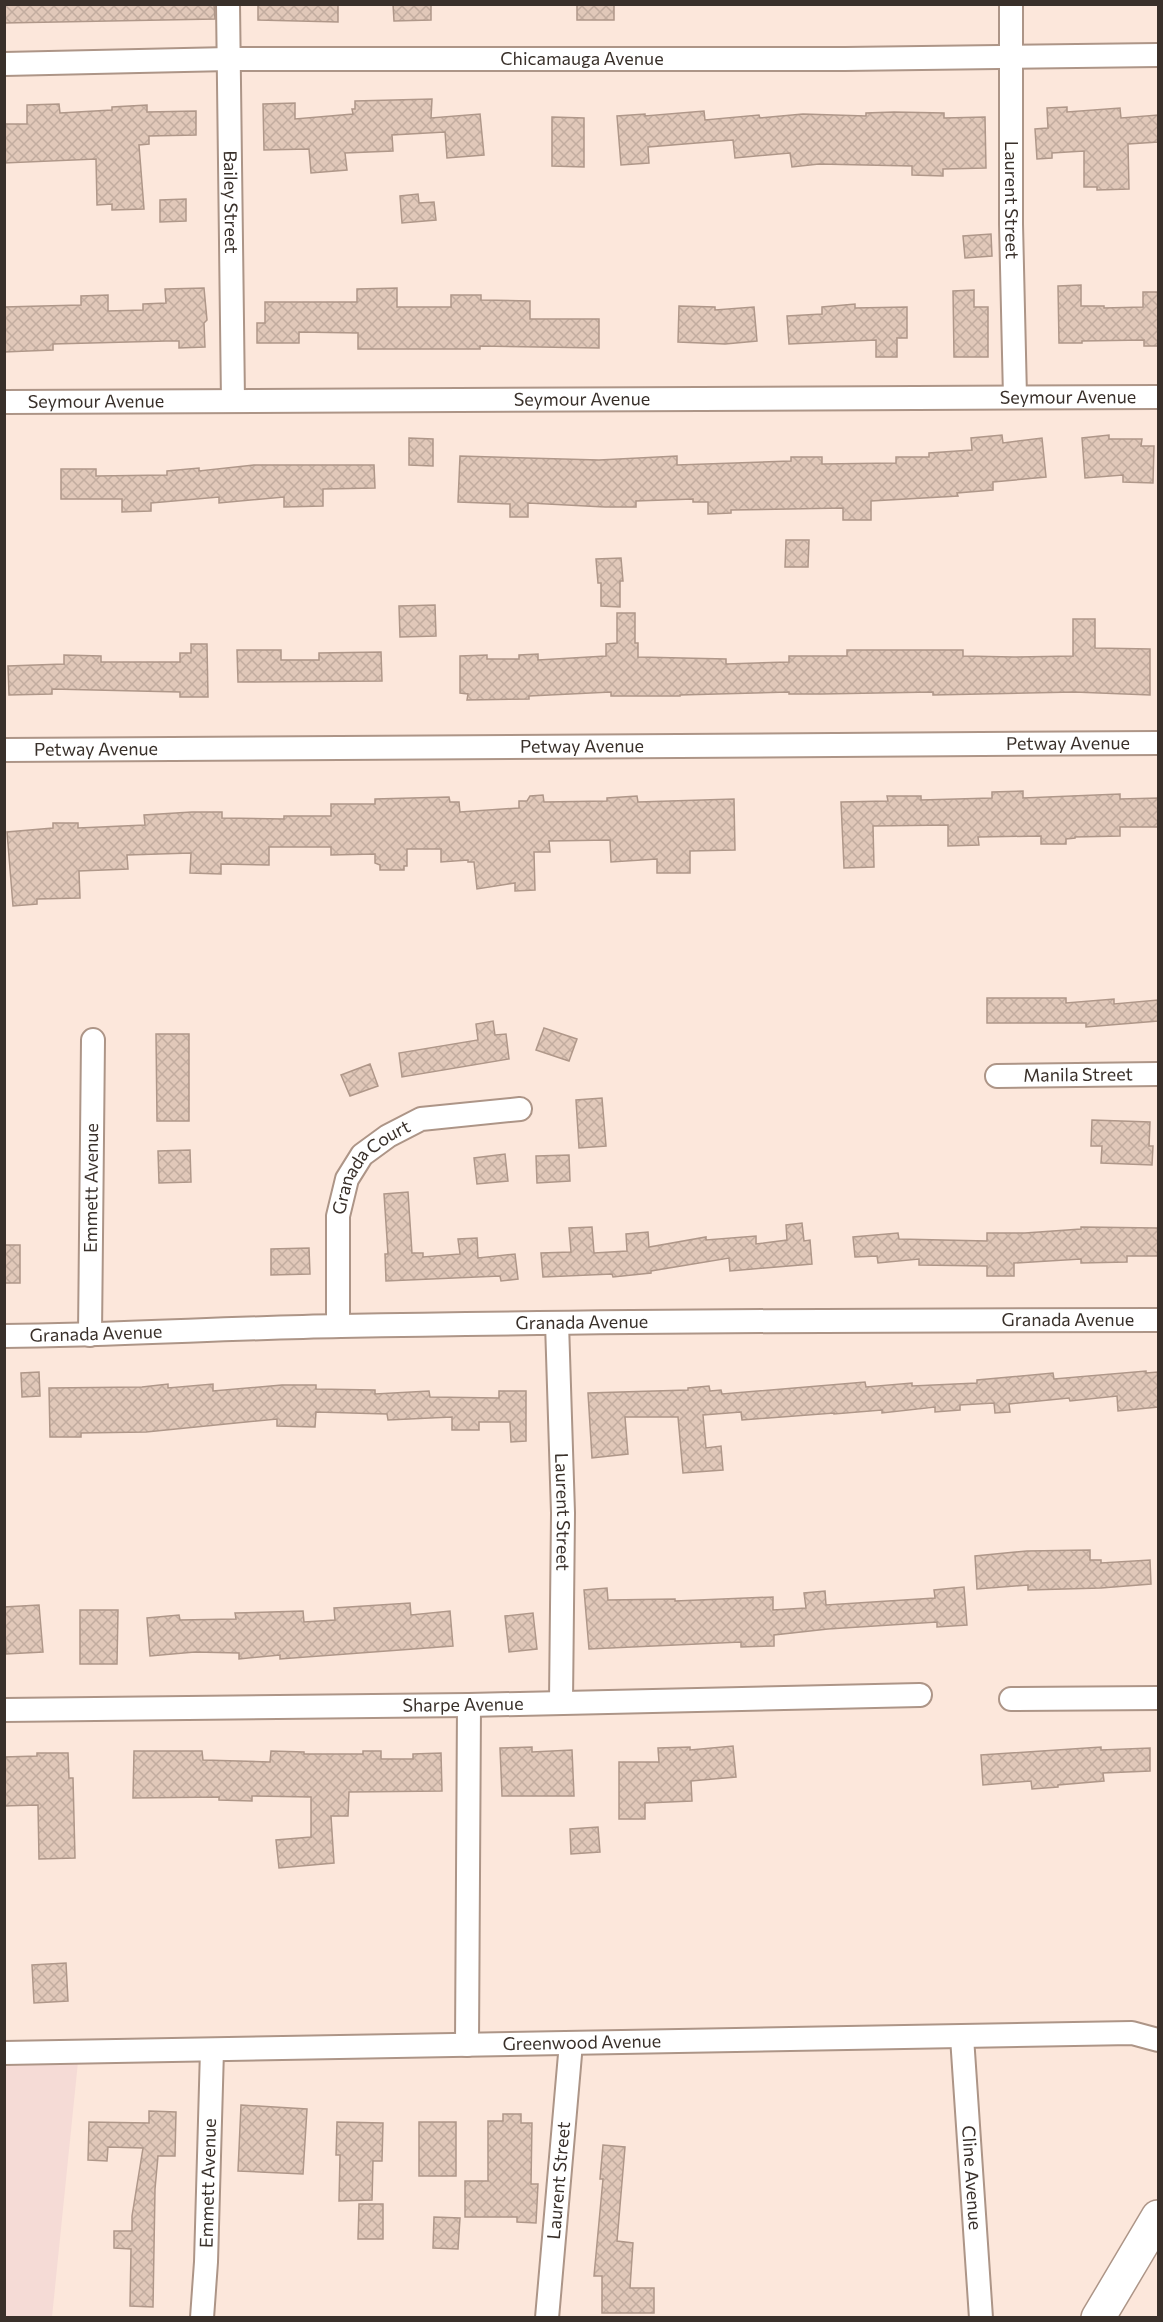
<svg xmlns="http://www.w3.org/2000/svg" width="1163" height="2322" viewBox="0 0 1163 2322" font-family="Commissioner,sans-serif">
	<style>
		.education { fill: #f5dbd6 }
		.building { fill: url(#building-cross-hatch); stroke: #af9789; stroke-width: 1.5 }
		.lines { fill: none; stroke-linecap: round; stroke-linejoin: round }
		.street-casing { stroke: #ad9587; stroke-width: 26 }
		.highway-casing { stroke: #ad9587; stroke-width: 36 }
		.street { stroke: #fff; stroke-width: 22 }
		.highway { stroke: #fff; stroke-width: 33 }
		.labels { text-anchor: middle; stroke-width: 4.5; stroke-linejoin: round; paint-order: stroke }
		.street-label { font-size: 18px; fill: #39302a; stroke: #fff }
	</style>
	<defs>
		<pattern id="building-cross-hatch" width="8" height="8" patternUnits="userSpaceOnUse" patternTransform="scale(1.5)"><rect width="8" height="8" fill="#e1c8b9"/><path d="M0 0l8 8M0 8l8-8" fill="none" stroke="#c2ac9f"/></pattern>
	</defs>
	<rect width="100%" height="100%" fill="#fce7db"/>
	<path class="education" d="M 79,2052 L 52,2317 L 5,2317 L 4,2053 Z"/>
	<path class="building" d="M 4,4 L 214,4 L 215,19 L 4,23 Z
		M 258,4 L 338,4 L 338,22 L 258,20 Z
		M 393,4 L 431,4 L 431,20 L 394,21 Z
		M 577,4 L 614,4 L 614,20 L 577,20 Z
		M 432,99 L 431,118 L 480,114 L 484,155 L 447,158 L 445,132 L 392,135 L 393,151 L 345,153 L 347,170 L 311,173 L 309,149 L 264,150 L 263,104 L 295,103 L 295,119 L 353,114 L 352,109 L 355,109 L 355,101 Z
		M 59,104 L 60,113 L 112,110 L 112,107 L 147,105 L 147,112 L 196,111 L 196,135 L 149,136 L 149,144 L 139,145 L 144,209 L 112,210 L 112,204 L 97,205 L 96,159 L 4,163 L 4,124 L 27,124 L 27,105 Z
		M 1067,107 L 1067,112 L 1120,108 L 1121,118 L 1158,115 L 1158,142 L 1128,144 L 1129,189 L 1097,190 L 1097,187 L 1084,187 L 1084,151 L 1052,153 L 1052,158 L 1037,159 L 1035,129 L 1048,128 L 1047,108 Z
		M 704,111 L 705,120 L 759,115 L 760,118 L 803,114 L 866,116 L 866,113 L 894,112 L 944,113 L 944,118 L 985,117 L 986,168 L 943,169 L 943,176 L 912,175 L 912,166 L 819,164 L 792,167 L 790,153 L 735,158 L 733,140 L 648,147 L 649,163 L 621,165 L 617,116 L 645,114 L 645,116 Z
		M 552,117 L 584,118 L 584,167 L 552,166 Z
		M 418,194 L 419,203 L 434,202 L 436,220 L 402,223 L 400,196 Z
		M 186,199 L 186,221 L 160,222 L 160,200 Z
		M 991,234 L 992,256 L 965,258 L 963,236 Z
		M 1081,285 L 1081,306 L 1104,306 L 1104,308 L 1143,307 L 1143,292 L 1158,292 L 1158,346 L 1144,346 L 1144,340 L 1082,341 L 1082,343 L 1059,343 L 1058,286 Z
		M 204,288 L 207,320 L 204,323 L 205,347 L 179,348 L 179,341 L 166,341 L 53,344 L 53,350 L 4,352 L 4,307 L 81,305 L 81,296 L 108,295 L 108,311 L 143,310 L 143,304 L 166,303 L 165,289 Z
		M 397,288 L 397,307 L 451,307 L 451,295 L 481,295 L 481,300 L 530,301 L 530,319 L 599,319 L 599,348 L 480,346 L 480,349 L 358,349 L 358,333 L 299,332 L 299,343 L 257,343 L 257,323 L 265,323 L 265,302 L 357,302 L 357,289 Z
		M 974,290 L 974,307 L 988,307 L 988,357 L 954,357 L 953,291 Z
		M 855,304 L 855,308 L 907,307 L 907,338 L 897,338 L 897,357 L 876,357 L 876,340 L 789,344 L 787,316 L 822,314 L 822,307 Z
		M 679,306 L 715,307 L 715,310 L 754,307 L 757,341 L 725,344 L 678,342 Z
		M 1002,435 L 1003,443 L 1042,438 L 1046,477 L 993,482 L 993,490 L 957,493 L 958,496 L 871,501 L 871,520 L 843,520 L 843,508 L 731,510 L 731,513 L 708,514 L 708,502 L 693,502 L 693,499 L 636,501 L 636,507 L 605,507 L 528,503 L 528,517 L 510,517 L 510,504 L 458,502 L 460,456 L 599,460 L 677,456 L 677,465 L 791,461 L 791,457 L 822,457 L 822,464 L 896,463 L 896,457 L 929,457 L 929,453 L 972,450 L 971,438 Z
		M 1109,435 L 1109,439 L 1142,439 L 1141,446 L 1154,446 L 1153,483 L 1123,482 L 1123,475 L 1085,478 L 1082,438 Z
		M 409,438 L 433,439 L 433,466 L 409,465 Z
		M 254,465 L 374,465 L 375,488 L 323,489 L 323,506 L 284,507 L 284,497 L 219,503 L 219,497 L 151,503 L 151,511 L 122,512 L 122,499 L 61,499 L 61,469 L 96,469 L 96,476 L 167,475 L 167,471 L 199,468 L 199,471 Z
		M 786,540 L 809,540 L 808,567 L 785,567 Z
		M 621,558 L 623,581 L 620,581 L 620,607 L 601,606 L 601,583 L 598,583 L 596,559 Z
		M 435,605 L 436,636 L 400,637 L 399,606 Z
		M 617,613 L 635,613 L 635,643 L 638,643 L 638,657 L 726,659 L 726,664 L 789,662 L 789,656 L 847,656 L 847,650 L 963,650 L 963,656 L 1014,657 L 1073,656 L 1073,619 L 1095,619 L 1095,648 L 1150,649 L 1150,695 L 1074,692 L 933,695 L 933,692 L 821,694 L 789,694 L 789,692 L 680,695 L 680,696 L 611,696 L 611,692 L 529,696 L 529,699 L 467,700 L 468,694 L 460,693 L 460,656 L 487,655 L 487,659 L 519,659 L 519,655 L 538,654 L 538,660 L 606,656 L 606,644 L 617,643 Z
		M 191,644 L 207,644 L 208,697 L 180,697 L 180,692 L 52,689 L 52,694 L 9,695 L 8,666 L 64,664 L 64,655 L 101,656 L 101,662 L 180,662 L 180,653 L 191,653 Z
		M 237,650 L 281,650 L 281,660 L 319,660 L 319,653 L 381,652 L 382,681 L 238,682 Z
		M 1023,791 L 1023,798 L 1120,794 L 1120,799 L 1158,798 L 1158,827 L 1120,827 L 1120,836 L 1075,837 L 1075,838 L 1066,839 L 1066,844 L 1041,844 L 1041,836 L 978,837 L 979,845 L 948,846 L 948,825 L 873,826 L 874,867 L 844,868 L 841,802 L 888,801 L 887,796 L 921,796 L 921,800 L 992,798 L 992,792 Z
		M 543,795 L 544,802 L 607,801 L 607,798 L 637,796 L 638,802 L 734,799 L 735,850 L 690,851 L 690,873 L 657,873 L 657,859 L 611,862 L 610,840 L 549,841 L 550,852 L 534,852 L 535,890 L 515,891 L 515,883 L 477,889 L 474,862 L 468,862 L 468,860 L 441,862 L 441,849 L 407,849 L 407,866 L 404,866 L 404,870 L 380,870 L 380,865 L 375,863 L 375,854 L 331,855 L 331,847 L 269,847 L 269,865 L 221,864 L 221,874 L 190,873 L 191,853 L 127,855 L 128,869 L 79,871 L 80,898 L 37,899 L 37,904 L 13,906 L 7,832 L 53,828 L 53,823 L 78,823 L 78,828 L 145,825 L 144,815 L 192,812 L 222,812 L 222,818 L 284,819 L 284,816 L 331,816 L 331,804 L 375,804 L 375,799 L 449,797 L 450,802 L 459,802 L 460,812 L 519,808 L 519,801 L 527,801 L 530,796 Z
		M 987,998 L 1066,998 L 1066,1003 L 1114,999 L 1114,1004 L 1158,1000 L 1158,1021 L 1086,1027 L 1086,1023 L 987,1023 Z
		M 493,1021 L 495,1035 L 506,1034 L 509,1059 L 402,1077 L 399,1053 L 478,1040 L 476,1024 Z
		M 544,1028 L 577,1039 L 569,1061 L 536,1050 Z
		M 156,1034 L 189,1034 L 189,1121 L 157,1121 Z
		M 370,1064 L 378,1086 L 350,1096 L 341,1075 Z
		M 602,1098 L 606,1146 L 579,1148 L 576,1100 Z
		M 1092,1120 L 1150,1122 L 1149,1146 L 1153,1146 L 1152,1165 L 1101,1163 L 1102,1146 L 1091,1146 Z
		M 190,1150 L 191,1182 L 159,1183 L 158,1151 Z
		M 505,1154 L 508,1181 L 477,1184 L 474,1158 Z
		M 569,1155 L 570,1181 L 537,1183 L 536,1156 Z
		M 408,1192 L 412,1253 L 423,1253 L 423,1257 L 460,1254 L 458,1239 L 477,1238 L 478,1258 L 515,1254 L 518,1279 L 501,1281 L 500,1276 L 386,1281 L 385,1254 L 388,1254 L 384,1194 Z
		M 802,1223 L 804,1241 L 810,1240 L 812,1264 L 730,1271 L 729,1258 L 651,1271 L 651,1273 L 613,1277 L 612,1274 L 543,1277 L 541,1253 L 571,1252 L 569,1228 L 592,1227 L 594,1253 L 627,1251 L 626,1234 L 648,1232 L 649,1247 L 706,1237 L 706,1240 L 756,1236 L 756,1244 L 787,1240 L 786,1225 Z
		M 1081,1227 L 1158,1228 L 1158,1256 L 1127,1256 L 1127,1262 L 1081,1263 L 1081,1259 L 1014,1263 L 1014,1276 L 987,1276 L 987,1266 L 919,1265 L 919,1259 L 878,1263 L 877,1256 L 855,1257 L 853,1237 L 898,1233 L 899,1239 L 987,1241 L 987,1233 L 1025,1233 L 1081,1229 Z
		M 4,1245 L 20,1245 L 20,1283 L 4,1283 Z
		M 309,1248 L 310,1274 L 271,1275 L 271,1249 Z
		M 1146,1371 L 1146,1373 L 1158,1372 L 1158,1407 L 1118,1411 L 1117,1396 L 1070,1401 L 1069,1398 L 1009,1404 L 1010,1412 L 995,1413 L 994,1403 L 960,1405 L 960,1410 L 935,1412 L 935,1407 L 882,1413 L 882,1410 L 834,1414 L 834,1413 L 742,1420 L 741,1412 L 703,1415 L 706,1448 L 721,1446 L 723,1470 L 683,1473 L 678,1417 L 625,1417 L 628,1454 L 592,1458 L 588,1393 L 688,1390 L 688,1388 L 709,1386 L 710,1391 L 721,1390 L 722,1394 L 865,1382 L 866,1387 L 912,1383 L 912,1386 L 977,1383 L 977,1380 L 1053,1373 L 1054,1379 Z
		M 39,1372 L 40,1396 L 22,1397 L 21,1373 Z
		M 168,1384 L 168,1388 L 213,1384 L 213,1391 L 282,1385 L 316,1385 L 316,1389 L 375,1390 L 375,1394 L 429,1391 L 430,1397 L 499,1398 L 499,1391 L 526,1391 L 526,1441 L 511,1442 L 510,1422 L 479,1422 L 479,1430 L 452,1430 L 452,1417 L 388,1420 L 387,1414 L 316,1412 L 315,1427 L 277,1426 L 277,1419 L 146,1432 L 81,1433 L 81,1437 L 50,1437 L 49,1388 L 142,1387 Z
		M 1090,1550 L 1090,1560 L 1101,1560 L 1101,1563 L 1150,1560 L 1151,1584 L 1101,1588 L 1028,1590 L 1028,1585 L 977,1589 L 975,1556 L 1027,1551 Z
		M 964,1587 L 967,1625 L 937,1627 L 937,1622 L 828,1629 L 774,1635 L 774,1646 L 741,1647 L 741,1642 L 589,1649 L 584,1590 L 607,1588 L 608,1600 L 675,1599 L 675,1601 L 773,1597 L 773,1610 L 806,1608 L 804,1593 L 825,1591 L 826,1605 L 935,1598 L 934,1590 Z
		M 410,1603 L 411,1615 L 450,1611 L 453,1646 L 280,1659 L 280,1655 L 239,1659 L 239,1653 L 195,1652 L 150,1656 L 147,1618 L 179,1615 L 180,1620 L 236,1619 L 235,1613 L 303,1611 L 304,1622 L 335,1620 L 334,1608 Z
		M 39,1605 L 43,1652 L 6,1654 L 4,1607 Z
		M 80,1610 L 118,1610 L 117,1664 L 80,1664 Z
		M 533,1613 L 537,1649 L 509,1652 L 505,1616 Z
		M 733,1746 L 736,1777 L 691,1781 L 692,1801 L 645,1803 L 645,1819 L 619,1819 L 619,1762 L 659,1762 L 658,1748 L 690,1747 L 690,1750 Z
		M 532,1747 L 532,1752 L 572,1750 L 574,1796 L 502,1796 L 500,1748 Z
		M 1101,1747 L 1101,1750 L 1150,1748 L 1150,1771 L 1103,1773 L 1104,1781 L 1058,1785 L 1058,1787 L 1032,1789 L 1031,1781 L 983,1785 L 981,1755 Z
		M 134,1751 L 202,1751 L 203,1760 L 270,1762 L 271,1751 L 304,1752 L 304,1754 L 363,1754 L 363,1751 L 381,1751 L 381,1759 L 413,1759 L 413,1754 L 441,1753 L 442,1791 L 349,1792 L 348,1816 L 331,1816 L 334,1863 L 279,1868 L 276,1840 L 311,1837 L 311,1797 L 252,1796 L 252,1801 L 219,1800 L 219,1797 L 133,1798 Z
		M 37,1753 L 68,1753 L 69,1778 L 73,1778 L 75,1858 L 39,1859 L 38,1805 L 4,1806 L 4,1757 L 37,1756 Z
		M 598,1827 L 600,1852 L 571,1854 L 570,1829 Z
		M 66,1963 L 68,2001 L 34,2003 L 32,1965 Z
		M 241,2105 L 307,2109 L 303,2174 L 238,2171 Z
		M 149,2111 L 176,2112 L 175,2156 L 158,2156 L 155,2189 L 153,2307 L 130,2306 L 131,2249 L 114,2248 L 114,2231 L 132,2231 L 132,2216 L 143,2148 L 108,2147 L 107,2161 L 88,2160 L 89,2122 L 149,2123 Z
		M 503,2114 L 521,2114 L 521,2123 L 532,2123 L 531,2184 L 538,2184 L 536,2223 L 517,2222 L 517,2217 L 465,2217 L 465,2181 L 488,2181 L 488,2121 L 503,2121 Z
		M 337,2122 L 383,2123 L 382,2161 L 373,2161 L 372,2200 L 339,2201 L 340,2155 L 336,2155 Z
		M 419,2122 L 456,2122 L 456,2176 L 419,2176 Z
		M 603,2145 L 625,2147 L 617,2241 L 633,2243 L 630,2288 L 654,2288 L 654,2313 L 602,2313 L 602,2276 L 594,2276 L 603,2179 L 600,2179 Z
		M 359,2204 L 383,2204 L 383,2239 L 358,2239 Z
		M 434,2217 L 460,2218 L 458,2249 L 433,2248 Z"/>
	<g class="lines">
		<g class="street-casing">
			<g id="street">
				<path id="s1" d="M 228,4 L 233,401"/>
				<path id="s2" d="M 1011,4 L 1011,224 L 1015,397"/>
				<path id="s3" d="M 4,64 L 229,59 L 845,59 L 1158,55"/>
				<path id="s4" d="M 4,402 L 1158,397"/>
				<path id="s5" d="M 4,750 L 1158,743"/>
				<path id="s6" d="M 997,1076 L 1158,1074"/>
				<path id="s7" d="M 557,1323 L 563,1513 L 561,1702"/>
				<path id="s8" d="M 338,1326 L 338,1216 L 347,1179 L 362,1155 L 388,1136 L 421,1119 L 520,1109"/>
				<path id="s9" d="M 90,1335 L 93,1040"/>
				<path id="s10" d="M 4,1336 C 117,1335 229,1328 341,1326 C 613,1321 886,1320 1158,1320"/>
				<path d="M 1011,1699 L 1158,1698"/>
				<path id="s11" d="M 4,1710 L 469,1705 L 920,1695"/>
				<path id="s12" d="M 962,2037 L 981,2318"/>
				<path d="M 467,2045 L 469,1705"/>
				<path id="s13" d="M 4,2053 L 1132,2033 L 1158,2040"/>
				<path id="s14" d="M 202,2318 L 206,2262 L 212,2050"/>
				<path id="s15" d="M 547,2318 L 571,2043"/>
			</g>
		</g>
		<g class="highway-casing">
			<path id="highway" d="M 1098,2318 L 1158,2217"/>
		</g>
		<use href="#street" class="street"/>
		<use href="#highway" class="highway"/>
	</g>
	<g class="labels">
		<g class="street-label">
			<text dy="6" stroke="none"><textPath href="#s3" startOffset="578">Chicamauga Avenue</textPath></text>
			<text dy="6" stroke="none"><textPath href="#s2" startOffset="196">Laurent Street</textPath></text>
			<text dy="6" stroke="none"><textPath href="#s1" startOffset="198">Bailey Street</textPath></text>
			<text dy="6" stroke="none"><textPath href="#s4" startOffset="1064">Seymour Avenue</textPath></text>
			<text dy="6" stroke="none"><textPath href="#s4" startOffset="578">Seymour Avenue</textPath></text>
			<text dy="6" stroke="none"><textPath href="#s4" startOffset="92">Seymour Avenue</textPath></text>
			<text dy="6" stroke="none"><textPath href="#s5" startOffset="1064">Petway Avenue</textPath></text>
			<text dy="6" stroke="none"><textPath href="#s5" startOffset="578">Petway Avenue</textPath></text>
			<text dy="6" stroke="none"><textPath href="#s5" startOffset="92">Petway Avenue</textPath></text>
			<text dy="6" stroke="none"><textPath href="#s6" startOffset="81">Manila Street</textPath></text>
			<text dy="6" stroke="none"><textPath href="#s8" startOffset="172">Granada Court</textPath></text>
			<text dy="6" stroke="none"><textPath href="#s9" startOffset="147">Emmett Avenue</textPath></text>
			<text dy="6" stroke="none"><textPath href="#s10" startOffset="1064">Granada Avenue</textPath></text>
			<text dy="6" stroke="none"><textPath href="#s10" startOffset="578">Granada Avenue</textPath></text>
			<text dy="6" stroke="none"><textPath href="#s10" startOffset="92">Granada Avenue</textPath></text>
			<text dy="6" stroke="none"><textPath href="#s7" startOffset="189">Laurent Street</textPath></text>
			<text dy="6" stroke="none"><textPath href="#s11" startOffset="459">Sharpe Avenue</textPath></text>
			<text dy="6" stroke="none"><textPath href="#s13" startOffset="578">Greenwood Avenue</textPath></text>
			<text dy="6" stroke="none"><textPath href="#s12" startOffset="141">Cline Avenue</textPath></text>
			<text dy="6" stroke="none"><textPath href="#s15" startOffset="138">Laurent Street</textPath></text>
			<text dy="6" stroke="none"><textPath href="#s14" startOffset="135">Emmett Avenue</textPath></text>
		</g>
	</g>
	<rect width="1163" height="2322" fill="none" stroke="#39302a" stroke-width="12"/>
</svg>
